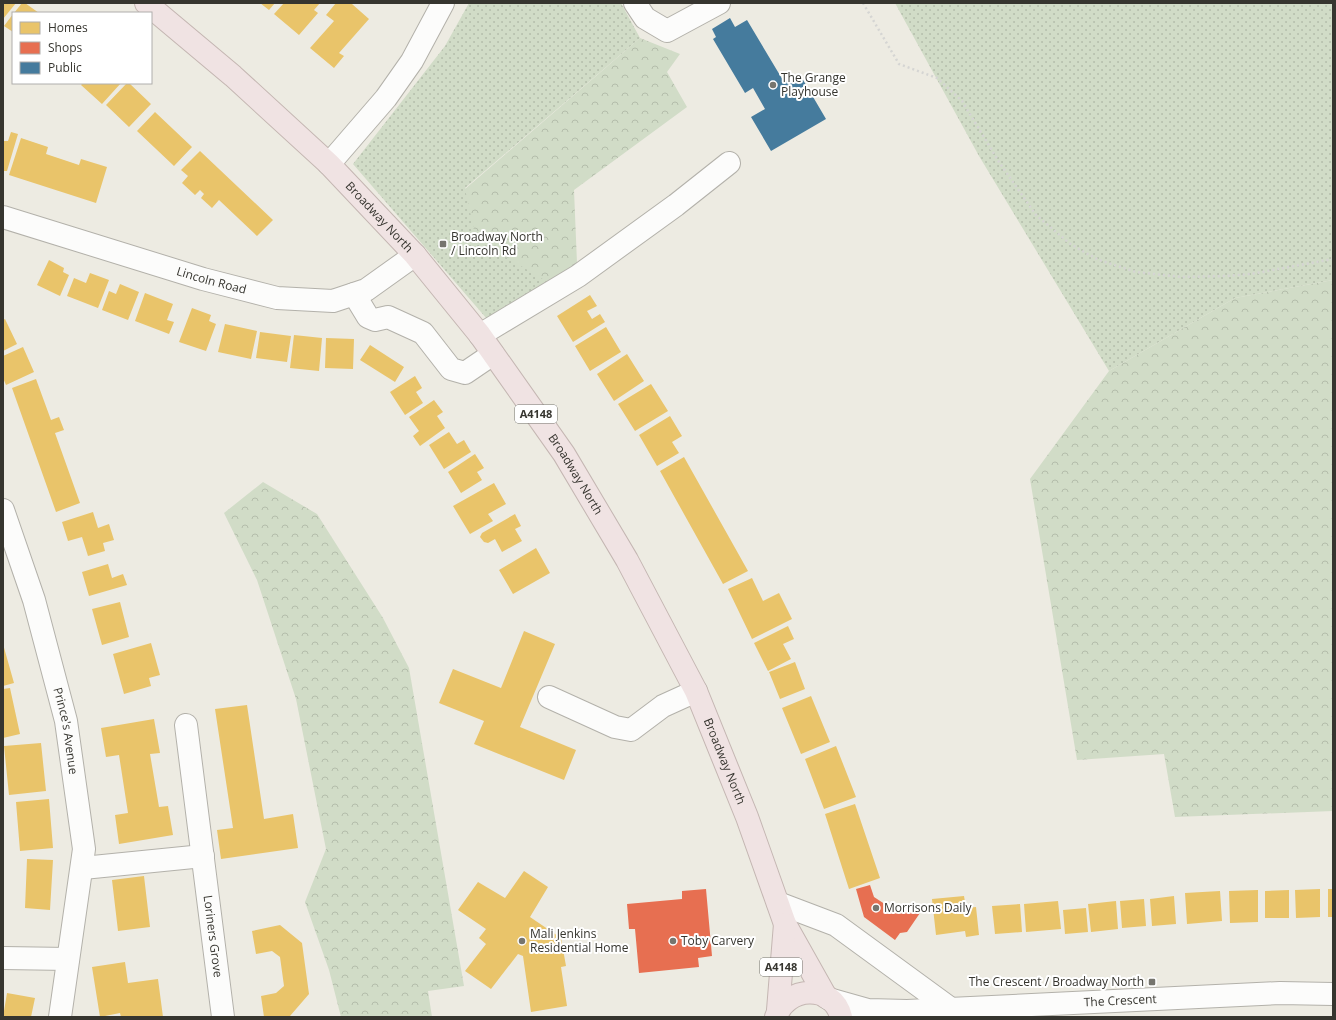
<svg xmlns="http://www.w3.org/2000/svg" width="1336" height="1020" viewBox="0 0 1336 1020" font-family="'Open Sans',sans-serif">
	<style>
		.grass { fill: url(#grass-dots) }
		.forest { fill: url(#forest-crowns) }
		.homes { fill: #e9c46a }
		.shops { fill: #e76f51 }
		.public { fill: #457b9d }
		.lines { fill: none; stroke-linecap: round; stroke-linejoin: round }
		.minor-casing { stroke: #b3b1aa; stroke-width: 24 }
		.highway-casing { stroke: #c4b6b2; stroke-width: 24 }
		.path { stroke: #d5d5d3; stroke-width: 2.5; stroke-dasharray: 2 3; stroke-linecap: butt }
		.minor { stroke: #fcfcfb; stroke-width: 22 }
		.highway { stroke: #f0e3e3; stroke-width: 22 }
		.poi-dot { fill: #76756e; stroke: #fff; stroke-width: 1.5 }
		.labels { text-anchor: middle; stroke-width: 4; stroke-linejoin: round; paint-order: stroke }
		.shield { fill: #fff; stroke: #72726d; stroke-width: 1 }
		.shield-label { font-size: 11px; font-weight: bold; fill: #36352f }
		.poi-label { font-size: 12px; fill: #36352f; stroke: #fff; text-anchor: start }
		.street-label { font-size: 12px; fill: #36352f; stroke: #fff }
	</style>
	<defs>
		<pattern id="grass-dots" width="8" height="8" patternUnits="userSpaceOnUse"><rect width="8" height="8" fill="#d1dcc7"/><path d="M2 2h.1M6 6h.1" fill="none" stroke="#b4bdab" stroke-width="1.8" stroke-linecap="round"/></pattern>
		<pattern id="forest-crowns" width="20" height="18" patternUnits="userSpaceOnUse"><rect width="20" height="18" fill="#d1dcc7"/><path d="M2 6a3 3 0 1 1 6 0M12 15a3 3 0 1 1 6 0" fill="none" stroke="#b4bdab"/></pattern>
	</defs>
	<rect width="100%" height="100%" fill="#edebe2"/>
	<path class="grass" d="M 469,3 L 621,3 L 640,38 L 465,188 L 551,284 L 487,319 L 353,164 L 445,46 Z
		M 895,3 L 1333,3 L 1333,280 L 1235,298 L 1109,371 L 979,156 Z"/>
	<path class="forest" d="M 640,38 L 680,54 L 667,72 L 687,107 L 574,190 L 577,263 L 551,284 L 476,239 L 465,189 Z
		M 1333,280 L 1333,811 L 1175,817 L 1164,754 L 1077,760 L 1030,479 L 1109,371 L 1235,298 Z
		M 263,482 L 317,514 L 383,618 L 409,668 L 464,986 L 428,991 L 432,1017 L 341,1017 L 329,970 L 305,902 L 326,849 L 296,699 L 257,580 L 224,513 Z"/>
	<path class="homes" d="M 3,3 L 16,3 L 3,19 Z
		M 22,3 L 25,3 L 39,13 L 14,13 Z
		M 260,3 L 275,3 L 269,10 Z
		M 284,3 L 320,3 L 314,10 L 318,13 L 299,35 L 274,14 Z
		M 336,3 L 353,3 L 352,4 L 369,19 L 339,53 L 344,56 L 334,68 L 310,48 L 334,21 L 326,15 Z
		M 13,14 L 13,32 L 4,26 Z
		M 83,83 L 121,83 L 102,104 L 81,85 Z
		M 127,83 L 129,83 L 151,104 L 129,127 L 106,105 Z
		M 155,112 L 192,147 L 174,166 L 137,131 Z
		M 11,132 L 18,134 L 7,171 L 3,171 L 3,141 L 8,141 Z
		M 21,138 L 48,147 L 46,154 L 79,165 L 81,159 L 107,167 L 96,203 L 9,175 Z
		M 200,151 L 273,220 L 257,236 L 219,200 L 212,208 L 201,198 L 204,194 L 200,190 L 195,195 L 182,183 L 188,176 L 181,170 Z
		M 49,260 L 64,268 L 63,272 L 69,275 L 60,296 L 37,285 Z
		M 90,273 L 109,280 L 98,308 L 67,296 L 74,278 L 86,283 Z
		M 120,284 L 139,292 L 128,320 L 102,310 L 109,291 L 116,294 Z
		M 145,293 L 173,304 L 167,320 L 174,322 L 169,334 L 135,321 Z
		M 590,295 L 597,306 L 587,311 L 592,319 L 600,314 L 605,322 L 573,342 L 557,316 Z
		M 192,308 L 211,315 L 209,321 L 216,324 L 206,351 L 179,342 Z
		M 5,319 L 17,344 L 3,351 L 3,320 Z
		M 225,324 L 257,331 L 251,359 L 218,352 Z
		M 606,327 L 621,352 L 590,371 L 575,346 Z
		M 260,332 L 291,336 L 287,362 L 256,358 Z
		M 294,335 L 322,338 L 319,371 L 290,368 Z
		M 326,338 L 354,339 L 353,369 L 325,368 Z
		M 370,345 L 404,367 L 395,382 L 360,360 Z
		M 23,347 L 34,372 L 6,385 L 3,378 L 3,356 Z
		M 627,354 L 644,381 L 614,401 L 597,374 Z
		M 415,376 L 422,388 L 416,392 L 423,403 L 405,415 L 390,392 Z
		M 36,379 L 51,420 L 59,417 L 64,430 L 55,433 L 80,503 L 56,512 L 12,388 Z
		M 651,384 L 668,411 L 635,431 L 618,404 Z
		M 434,400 L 443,412 L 437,416 L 445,428 L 420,446 L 413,436 L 419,431 L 409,417 Z
		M 670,416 L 682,436 L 672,442 L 679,453 L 657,466 L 639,435 Z
		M 449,432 L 457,444 L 464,440 L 471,452 L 444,469 L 429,445 Z
		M 475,454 L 484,468 L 477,472 L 482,480 L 461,493 L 448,472 Z
		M 684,457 L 748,571 L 723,584 L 660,471 Z
		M 494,483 L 506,504 L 488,514 L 493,521 L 470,534 L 453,506 Z
		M 93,512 L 98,528 L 109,524 L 114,540 L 103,543 L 105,551 L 88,556 L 82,537 L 68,541 L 62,522 Z
		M 515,514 L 521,526 L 515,529 L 522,541 L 502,552 L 495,539 L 488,543 L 484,542 L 480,537 L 482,533 Z
		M 536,548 L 550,573 L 513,594 L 499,570 Z
		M 108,564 L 112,578 L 123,574 L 127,585 L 89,596 L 82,572 Z
		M 752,578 L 763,601 L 779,593 L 792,619 L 752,639 L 728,589 Z
		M 120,602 L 129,637 L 102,645 L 92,609 Z
		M 788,626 L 794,639 L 783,644 L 791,659 L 768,671 L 754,643 Z
		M 524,631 L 555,644 L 520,727 L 576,750 L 564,780 L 474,744 L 484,721 L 439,703 L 453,669 L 501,688 Z
		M 151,643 L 160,675 L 149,678 L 151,686 L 124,694 L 113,654 Z
		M 3,644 L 14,683 L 3,686 Z
		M 795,662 L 805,689 L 780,699 L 769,672 Z
		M 10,688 L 20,734 L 3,738 L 3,689 Z
		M 811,696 L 830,742 L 801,754 L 782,708 Z
		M 247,705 L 264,819 L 293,814 L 298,848 L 221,859 L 217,830 L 233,828 L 215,709 Z
		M 154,719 L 160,753 L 150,754 L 159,807 L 168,806 L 173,835 L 119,844 L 115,815 L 128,813 L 119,755 L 106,757 L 101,728 Z
		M 41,743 L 46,791 L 9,795 L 4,746 Z
		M 836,746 L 856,797 L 824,809 L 805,759 Z
		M 49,799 L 53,848 L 20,851 L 16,802 Z
		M 855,804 L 880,878 L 849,889 L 825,814 Z
		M 27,859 L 53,860 L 50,910 L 25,908 Z
		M 524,871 L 548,887 L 530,917 L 561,938 L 566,966 L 561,967 L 567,1006 L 531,1012 L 523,956 L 518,954 L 491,989 L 465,971 L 486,944 L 479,938 L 486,929 L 458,910 L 478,882 L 505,898 Z
		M 144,876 L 150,927 L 118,931 L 112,880 Z
		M 1320,889 L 1320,917 L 1296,918 L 1295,890 Z
		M 1328,889 L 1333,889 L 1333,917 L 1328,917 Z
		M 1258,890 L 1258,922 L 1230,923 L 1229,891 Z
		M 1289,890 L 1289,918 L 1265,918 L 1265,891 Z
		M 1220,891 L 1222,921 L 1187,924 L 1185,893 Z
		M 964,896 L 966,908 L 976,907 L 979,935 L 966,937 L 965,931 L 936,935 L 932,899 Z
		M 1174,896 L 1176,924 L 1152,926 L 1150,899 Z
		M 1144,899 L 1146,926 L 1122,928 L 1120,901 Z
		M 1058,901 L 1061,929 L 1026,932 L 1024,904 Z
		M 1116,901 L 1118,929 L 1091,932 L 1088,904 Z
		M 1020,904 L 1022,932 L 995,934 L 992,906 Z
		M 1086,908 L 1088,932 L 1065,934 L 1063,910 Z
		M 280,925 L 302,943 L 309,994 L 290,1016 L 264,1017 L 261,996 L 276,993 L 284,986 L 280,957 L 272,951 L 256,954 L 252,931 Z
		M 125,962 L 128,983 L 158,979 L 163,1017 L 121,1017 L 120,1013 L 100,1017 L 92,967 Z
		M 7,993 L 35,998 L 31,1017 L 3,1017 Z"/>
	<path class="shops" d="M 870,885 L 874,897 L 900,914 L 908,904 L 920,913 L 907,932 L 900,933 L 895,940 L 864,917 L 856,889 Z
		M 706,889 L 712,956 L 698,958 L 699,967 L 639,973 L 635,929 L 629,929 L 627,904 L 682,899 L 682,891 Z"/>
	<path class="public" d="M 730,18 L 735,27 L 747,20 L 784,82 L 799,73 L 826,119 L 771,151 L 751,117 L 765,109 L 753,88 L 745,93 L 713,39 L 716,37 L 712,29 Z"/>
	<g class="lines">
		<g class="minor-casing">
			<g id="minor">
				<path d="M 635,3 L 645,18 L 667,31 L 719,3"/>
				<path d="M 329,164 L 386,98 L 412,61 L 443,3"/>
				<path id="s1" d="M 3,217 L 203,279 L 277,298 L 333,301 L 366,290 L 415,255"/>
				<path d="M 354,294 L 368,317 L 375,320 L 388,317 L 423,333 L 451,369 L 465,373 L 493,354"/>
				<path d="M 480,335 L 578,276 L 676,205 L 729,163"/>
				<path id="s2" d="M 3,510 L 34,600 L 66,721 L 84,849 L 60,1017"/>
				<path d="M 549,697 L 615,727 L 631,730 L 663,706 L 696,691"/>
				<path id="s3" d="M 186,725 L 223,1017"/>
				<path d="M 83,868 L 203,856"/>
				<path d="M 778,903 L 836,925 L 951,1009"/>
				<path d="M 3,958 L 68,959"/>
				<path id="s4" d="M 829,999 L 868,1010 L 907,1011 L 1280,993 L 1333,994"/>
			</g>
		</g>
		<g class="highway-casing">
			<g id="highway">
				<path id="s5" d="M 146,3 L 233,76 L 329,164 L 415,255 L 480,335 L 564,454 L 627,560 L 696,691 L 747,817 L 785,924 L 826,997"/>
				<path d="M 778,1010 L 785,924"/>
				<path d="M 776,1017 C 786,986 833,983 841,1017"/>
			</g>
		</g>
		<path class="path" d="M 863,3 L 899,64 L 937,78 L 962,101 L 999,162 L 1036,215 L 1069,243 L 1084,252 L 1099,260 L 1136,272 L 1181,277 L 1226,276 L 1251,274 L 1333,259"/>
		<use href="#minor" class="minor"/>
		<use href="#highway" class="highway"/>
	</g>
	<g class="poi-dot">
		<circle cx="773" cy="85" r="4"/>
		<rect x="439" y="240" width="8" height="8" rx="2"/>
		<circle cx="876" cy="908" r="4"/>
		<circle cx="522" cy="941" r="4"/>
		<circle cx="673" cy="941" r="4"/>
		<rect x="1148" y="978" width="8" height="8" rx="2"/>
	</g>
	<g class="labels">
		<g class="shield">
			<rect x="515" y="405" width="42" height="18" rx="3"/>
			<rect x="760" y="958" width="42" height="18" rx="3"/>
		</g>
		<g class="shield-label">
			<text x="536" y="418">A4148</text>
			<text x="781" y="971">A4148</text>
		</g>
		<g class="poi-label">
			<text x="781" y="82">The Grange<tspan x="781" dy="14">Playhouse</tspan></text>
			<text x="451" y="241">Broadway North<tspan x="451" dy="14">/ Lincoln Rd</tspan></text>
			<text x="884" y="912">Morrisons Daily</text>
			<text x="530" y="938">Mali Jenkins<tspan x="530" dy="14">Residential Home</tspan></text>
			<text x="681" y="945">Toby Carvery</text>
			<text x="1144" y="986" text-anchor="end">The Crescent / Broadway North</text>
		</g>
		<g class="street-label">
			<text dy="4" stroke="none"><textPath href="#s5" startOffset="317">Broadway North</textPath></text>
			<text dy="4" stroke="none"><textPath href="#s1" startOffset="218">Lincoln Road</textPath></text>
			<text dy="4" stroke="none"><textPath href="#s5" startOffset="641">Broadway North</textPath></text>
			<text dy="4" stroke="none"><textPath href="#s2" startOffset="230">Prince's Avenue</textPath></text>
			<text dy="4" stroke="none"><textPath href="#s5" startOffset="965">Broadway North</textPath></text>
			<text dy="4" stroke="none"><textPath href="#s3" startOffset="213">Loriners Grove</textPath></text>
			<text dy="4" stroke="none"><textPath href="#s4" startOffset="293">The Crescent</textPath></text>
		</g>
	</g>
	<rect width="1336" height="1020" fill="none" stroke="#36352f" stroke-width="8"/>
	<rect x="12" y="12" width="140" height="72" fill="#ffffff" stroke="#afaeac"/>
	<rect x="20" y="22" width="20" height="12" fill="#e9c46a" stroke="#afaeac"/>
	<text x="48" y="32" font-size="12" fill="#36352f">Homes</text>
	<rect x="20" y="42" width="20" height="12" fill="#e76f51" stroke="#afaeac"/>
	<text x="48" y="52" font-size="12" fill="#36352f">Shops</text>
	<rect x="20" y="62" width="20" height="12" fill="#457b9d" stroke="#afaeac"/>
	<text x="48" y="72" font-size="12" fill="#36352f">Public</text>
</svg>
